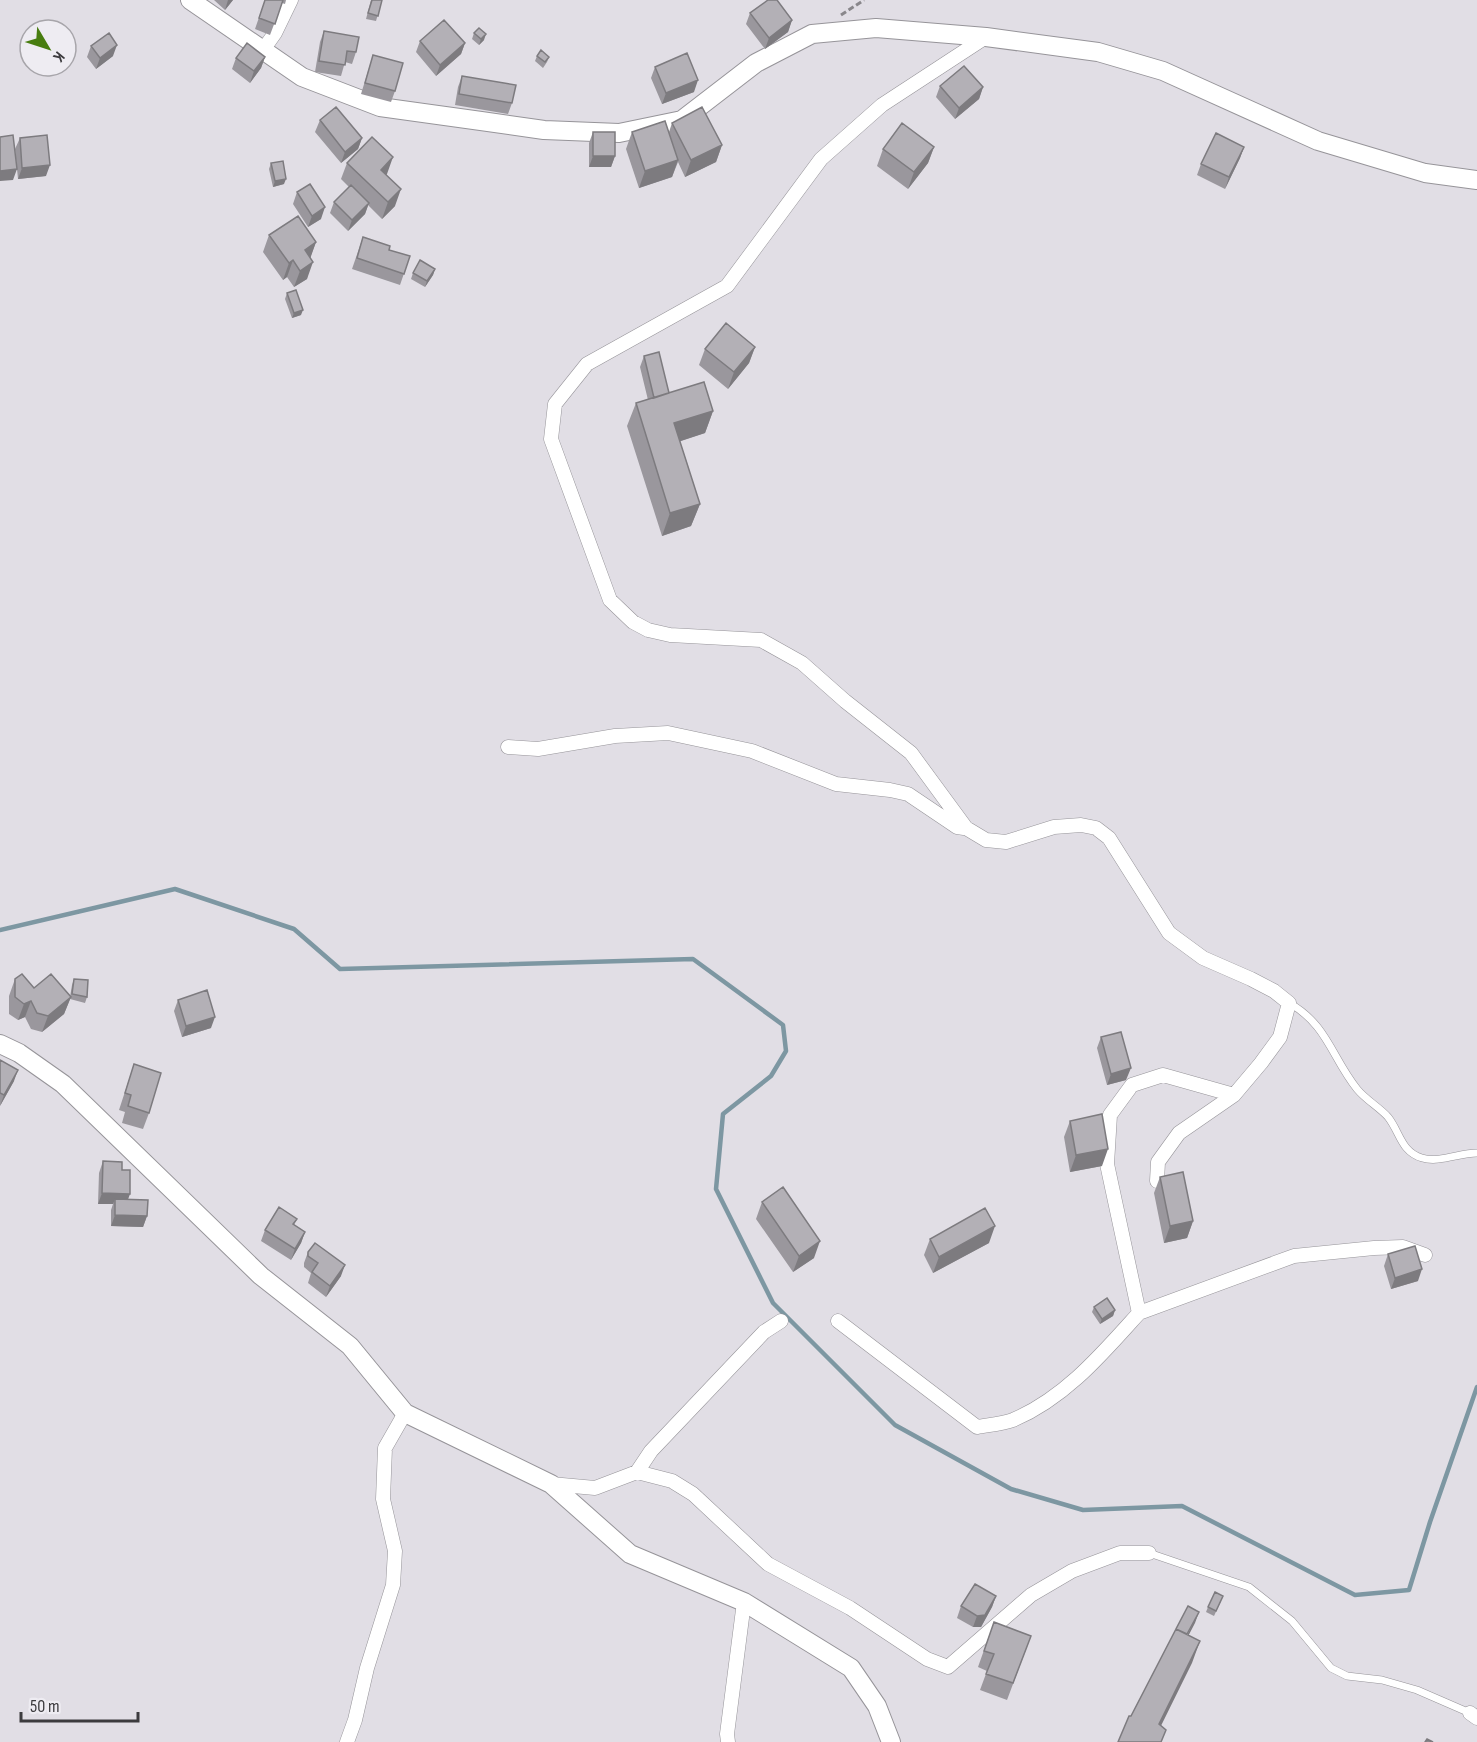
<svg xmlns="http://www.w3.org/2000/svg" width="1477" height="1742" viewBox="0 0 1477 1742" font-family="'Sofia Sans Condensed',sans-serif">
	<style>
		.lines { fill: none; stroke-linecap: round; stroke-linejoin: round }
		.stream { stroke: #7d97a2; stroke-width: 4.5 }
		.lane-casing { stroke: #969499; stroke-width: 8 }
		.street-casing { stroke: #969499; stroke-width: 15 }
		.secondary-casing { stroke: #969499; stroke-width: 20 }
		.path { stroke: #89878b; stroke-width: 3; stroke-dasharray: 6 3; stroke-linecap: butt }
		.lane { stroke: #fff; stroke-width: 7 }
		.street { stroke: #fff; stroke-width: 14 }
		.secondary { stroke: #fff; stroke-width: 18 }
		.wall { fill: #9a979d }
		.shaded-wall { fill: #7d7b7f }
		.building { fill: #b3b0b6; stroke: #7d7b7f; stroke-width: 1.5 }
	</style>
	<rect width="100%" height="100%" fill="#e1dee5"/>
	<g class="lines">
		<path class="stream" d="M 0,930 L 175,889 L 294,929 L 340,969 L 693,959 L 783,1025 L 786,1051 L 771,1076 L 723,1114 L 716,1189 L 773,1303 L 895,1425 L 1011,1489 L 1083,1510 L 1182,1506 L 1355,1595 L 1409,1590 L 1430,1522 L 1477,1387"/>
		<g class="lane-casing">
			<path id="lane" d="M 1289,1003 C 1327,1024 1332,1058 1357,1089 C 1366,1100 1379,1107 1388,1117 C 1400,1132 1401,1152 1422,1158 C 1440,1163 1459,1153 1477,1153
				M 1149,1553 L 1249,1587 L 1292,1621 L 1331,1668 L 1347,1676 L 1382,1680 L 1417,1690 L 1470,1713"/>
		</g>
		<g class="street-casing">
			<path id="street" d="M 986,37 L 882,105 L 821,159 L 727,286 L 587,364 L 555,404 L 551,439 L 610,600 L 633,622 L 648,630 L 670,635 L 761,640 L 802,663 L 845,701 L 911,753 L 966,828 L 986,840 L 1006,842 L 1054,827 L 1081,825 L 1096,828 L 1109,838 L 1169,933 L 1203,958 L 1251,979 L 1274,991 L 1289,1003 L 1280,1037 L 1261,1063 L 1234,1095 L 1179,1133 L 1158,1162 L 1157,1181
				M 263,50 L 275,33 L 291,0
				M 508,747 L 538,749 L 615,736 L 668,733 L 752,751 L 836,784 L 890,790 L 908,794 L 957,827 L 964,828
				M 1139,1313 L 1294,1256 L 1374,1248 L 1403,1247 L 1425,1255
				M 838,1321 L 977,1427 C 988,1425 1002,1424 1013,1420 C 1065,1398 1102,1354 1139,1313 L 1107,1164 L 1110,1115 L 1132,1085 L 1163,1075 L 1234,1095
				M 637,1472 L 672,1481 L 693,1494 L 768,1564 L 850,1608 L 927,1659 L 948,1667 L 1031,1595 L 1072,1571 L 1120,1553 L 1149,1553
				M 551,1484 L 595,1488 L 637,1472 L 651,1451 L 764,1332 L 781,1321
				M 1470,1713 L 1477,1718
				M 347,1742 L 355,1720 L 367,1668 L 393,1585 L 395,1551 L 383,1499 L 385,1448 L 405,1413
				M 728,1742 L 727,1734 L 744,1602"/>
		</g>
		<g class="secondary-casing">
			<path id="secondary" d="M 190,0 L 302,77 L 380,107 L 481,121 L 544,130 L 619,133 L 682,120 L 756,63 L 812,34 L 876,28 L 986,37 L 1098,52 L 1163,71 L 1318,141 L 1425,173 L 1477,180
				M 0,1044 L 19,1053 L 63,1084 L 261,1276 L 350,1346 L 405,1413 L 551,1484 L 630,1554 L 744,1602 L 851,1668 L 877,1706 L 891,1742"/>
		</g>
		<path class="path" d="M 841,15 L 864,0"/>
		<use href="#lane" class="lane"/>
		<use href="#street" class="street"/>
		<use href="#secondary" class="secondary"/>
	</g>
	<path class="wall" d="M 214,0 L 233,0 L 225,10 Z
		M 265,0 L 286,0 L 285,4 L 282,3 L 270,35 L 255,29 Z
		M 371,0 L 382,0 L 376,21 L 366,19 Z
		M 750,13 L 792,20 L 788,32 L 765,49 L 746,24 Z
		M 324,31 L 356,52 L 352,64 L 345,62 L 341,76 L 315,72 L 320,42 Z
		M 474,33 L 484,40 L 479,45 L 472,39 Z
		M 420,41 L 465,43 L 461,54 L 436,76 L 416,52 Z
		M 91,46 L 113,56 L 96,69 L 87,57 Z
		M 373,55 L 395,91 L 391,102 L 361,94 Z
		M 537,56 L 549,57 L 547,62 L 543,68 L 535,61 Z
		M 265,57 L 261,68 L 250,83 L 232,69 L 236,58 Z
		M 655,67 L 694,92 L 662,104 L 651,78 Z
		M 462,76 L 512,103 L 508,114 L 455,105 L 458,87 Z
		M 940,86 L 983,87 L 979,99 L 955,119 L 936,97 Z
		M 320,120 L 362,138 L 358,149 L 341,163 L 315,132 Z
		M 672,123 L 722,145 L 716,162 L 685,177 L 678,162 L 672,177 L 639,188 L 626,149 L 632,132 L 669,132 Z
		M 593,132 L 615,156 L 611,167 L 589,167 L 589,143 Z
		M 20,138 L 46,176 L 18,179 L 15,149 Z
		M 934,147 L 928,163 L 908,189 L 877,166 L 883,149 Z
		M 1244,147 L 1240,158 L 1225,189 L 1197,175 L 1201,164 Z
		M 271,163 L 284,184 L 273,187 L 269,169 Z
		M 347,163 L 387,174 L 386,175 L 395,206 L 382,219 L 368,205 L 365,214 L 348,231 L 330,213 L 334,202 L 349,187 L 341,179 Z
		M 297,192 L 321,219 L 308,227 L 293,204 Z
		M 269,235 L 316,242 L 310,258 L 307,279 L 294,287 L 287,277 L 283,280 L 263,252 Z
		M 363,237 L 389,250 L 410,256 L 400,285 L 352,269 Z
		M 435,269 L 433,275 L 425,287 L 411,279 L 413,273 Z
		M 287,293 L 301,315 L 292,318 L 285,299 Z
		M 755,347 L 749,363 L 728,389 L 699,365 L 705,349 Z
		M 644,356 L 669,393 L 713,411 L 705,433 L 680,441 L 700,504 L 691,526 L 662,536 L 627,426 L 636,403 L 648,400 L 640,367 Z
		M 15,979 L 34,988 L 70,997 L 72,985 L 74,979 L 87,997 L 85,1003 L 70,999 L 64,1014 L 42,1032 L 31,1029 L 25,1017 L 18,1020 L 9,1014 L 9,996 Z
		M 178,1000 L 211,1028 L 182,1037 L 174,1011 Z
		M 1101,1037 L 1126,1080 L 1107,1085 L 1097,1048 Z
		M 0,1060 L 14,1081 L 0,1106 Z
		M 134,1064 L 149,1113 L 143,1129 L 122,1123 L 125,1112 L 119,1110 Z
		M 1070,1121 L 1102,1166 L 1070,1172 L 1064,1137 Z
		M 103,1161 L 122,1170 L 128,1199 L 147,1216 L 143,1227 L 111,1226 L 111,1210 L 113,1204 L 98,1204 L 99,1173 Z
		M 1160,1177 L 1193,1221 L 1187,1238 L 1164,1243 L 1154,1193 Z
		M 762,1202 L 814,1258 L 793,1272 L 756,1219 Z
		M 297,1219 L 294,1225 L 305,1232 L 301,1243 L 291,1260 L 261,1241 L 265,1230 Z
		M 930,1239 L 989,1243 L 933,1273 L 924,1255 Z
		M 308,1252 L 341,1276 L 326,1297 L 308,1283 L 311,1273 L 304,1267 L 304,1263 Z
		M 1388,1254 L 1418,1281 L 1391,1289 L 1384,1266 Z
		M 1094,1307 L 1115,1310 L 1113,1316 L 1100,1324 L 1092,1312 Z
		M 996,1596 L 992,1607 L 981,1627 L 973,1627 L 957,1618 L 961,1606 Z
		M 1221,1601 L 1214,1616 L 1206,1612 L 1208,1607 Z
		M 994,1622 L 1031,1636 L 1007,1700 L 980,1690 L 987,1671 L 978,1667 Z"/>
	<path class="shaded-wall" d="M 228,0 L 233,0 L 225,10 Z
		M 792,20 L 788,32 L 765,49 L 769,38 Z
		M 486,34 L 484,40 L 479,45 L 481,39 Z
		M 465,43 L 461,54 L 436,76 L 440,65 Z
		M 117,45 L 113,56 L 96,69 L 100,58 Z
		M 265,57 L 261,68 L 250,83 L 254,71 Z
		M 698,80 L 694,92 L 662,104 L 666,93 Z
		M 983,87 L 979,99 L 955,119 L 959,108 Z
		M 362,138 L 358,149 L 341,163 L 345,152 Z
		M 722,145 L 716,162 L 685,177 L 691,160 Z
		M 934,147 L 928,163 L 908,189 L 914,172 Z
		M 1244,147 L 1240,158 L 1225,189 L 1229,177 Z
		M 593,156 L 615,156 L 611,167 L 589,167 Z
		M 393,157 L 387,174 L 375,186 L 381,170 Z
		M 678,160 L 672,177 L 639,188 L 645,171 Z
		M 50,165 L 46,176 L 18,179 L 22,168 Z
		M 17,169 L 13,180 L 0,181 L 0,171 Z
		M 286,179 L 284,184 L 273,187 L 275,181 Z
		M 401,189 L 395,206 L 382,219 L 388,202 Z
		M 369,203 L 365,214 L 348,231 L 352,220 Z
		M 325,207 L 321,219 L 308,227 L 312,216 Z
		M 316,242 L 310,259 L 305,250 Z
		M 293,260 L 287,277 L 283,280 L 289,263 Z
		M 313,262 L 307,279 L 294,287 L 300,271 Z
		M 435,269 L 433,275 L 425,287 L 427,281 Z
		M 303,310 L 301,315 L 292,318 L 294,313 Z
		M 755,347 L 749,363 L 728,389 L 734,372 Z
		M 713,411 L 705,433 L 666,446 L 674,423 Z
		M 700,504 L 691,526 L 662,536 L 670,513 Z
		M 71,997 L 64,1014 L 42,1032 L 48,1016 Z
		M 31,1001 L 25,1017 L 18,1020 L 24,1004 Z
		M 215,1017 L 211,1028 L 182,1037 L 186,1026 Z
		M 1131,1068 L 1126,1080 L 1107,1085 L 1111,1074 Z
		M 18,1070 L 14,1081 L 0,1106 L 4,1095 Z
		M 1108,1149 L 1102,1166 L 1070,1172 L 1076,1155 Z
		M 102,1193 L 130,1194 L 126,1205 L 115,1199 L 113,1204 L 98,1204 Z
		M 115,1215 L 147,1216 L 143,1227 L 111,1226 Z
		M 1193,1221 L 1187,1238 L 1164,1243 L 1170,1226 Z
		M 995,1226 L 989,1243 L 933,1273 L 939,1257 Z
		M 305,1232 L 301,1243 L 291,1260 L 295,1249 Z
		M 820,1241 L 814,1258 L 793,1272 L 799,1256 Z
		M 345,1265 L 341,1276 L 326,1297 L 330,1286 Z
		M 1422,1269 L 1418,1281 L 1391,1289 L 1395,1278 Z
		M 1115,1310 L 1113,1316 L 1100,1324 L 1102,1319 Z
		M 996,1596 L 992,1607 L 981,1627 L 973,1627 L 977,1616 Z
		M 1199,1612 L 1195,1623 L 1181,1650 L 1185,1639 Z
		M 1200,1641 L 1192,1663 L 1153,1742 L 1159,1724 Z"/>
	<path class="building" d="M 265,0 L 283,0 L 275,24 L 259,18 Z
		M 372,0 L 382,0 L 378,16 L 368,13 Z
		M 768,0 L 777,0 L 792,20 L 769,38 L 750,13 Z
		M 444,20 L 465,43 L 440,65 L 420,41 Z
		M 479,28 L 486,34 L 481,39 L 474,33 Z
		M 324,31 L 359,37 L 356,52 L 347,51 L 345,65 L 319,61 Z
		M 109,33 L 117,45 L 100,58 L 91,46 Z
		M 247,43 L 265,57 L 254,71 L 236,58 Z
		M 541,50 L 549,57 L 545,62 L 537,56 Z
		M 687,53 L 698,80 L 666,93 L 655,67 Z
		M 373,55 L 403,63 L 395,91 L 365,83 Z
		M 964,66 L 983,87 L 959,108 L 940,86 Z
		M 462,76 L 516,85 L 512,103 L 459,94 Z
		M 336,107 L 362,138 L 345,152 L 320,120 Z
		M 702,107 L 722,145 L 691,160 L 672,123 Z
		M 665,121 L 678,160 L 645,171 L 632,132 Z
		M 902,123 L 934,147 L 914,172 L 883,149 Z
		M 593,132 L 615,132 L 615,156 L 593,156 Z
		M 1216,133 L 1244,147 L 1229,177 L 1201,164 Z
		M 13,135 L 17,169 L 0,171 L 0,137 Z
		M 47,135 L 50,165 L 22,168 L 20,138 Z
		M 372,137 L 393,157 L 381,170 L 401,189 L 388,202 L 347,163 Z
		M 283,161 L 286,179 L 275,181 L 271,163 Z
		M 310,184 L 325,207 L 312,216 L 297,192 Z
		M 351,185 L 369,203 L 352,220 L 334,202 Z
		M 298,216 L 316,242 L 305,250 L 313,262 L 300,271 L 293,260 L 289,263 L 269,235 Z
		M 363,237 L 390,246 L 389,250 L 410,256 L 404,274 L 357,258 Z
		M 420,260 L 435,269 L 427,281 L 413,273 Z
		M 296,290 L 303,310 L 294,313 L 287,293 Z
		M 726,323 L 755,347 L 734,372 L 705,349 Z
		M 659,352 L 669,393 L 654,398 L 644,356 Z
		M 704,382 L 713,411 L 674,423 L 700,504 L 670,513 L 636,403 Z
		M 22,974 L 34,988 L 51,974 L 71,997 L 48,1016 L 37,1013 L 31,1001 L 24,1004 L 15,997 L 15,979 Z
		M 74,979 L 88,980 L 87,997 L 72,994 Z
		M 207,990 L 215,1017 L 186,1026 L 178,1000 Z
		M 1121,1032 L 1131,1068 L 1111,1074 L 1101,1037 Z
		M 0,1060 L 18,1070 L 4,1095 L 0,1093 Z
		M 134,1064 L 161,1073 L 149,1113 L 128,1106 L 131,1095 L 125,1093 Z
		M 1102,1114 L 1108,1149 L 1076,1155 L 1070,1121 Z
		M 103,1161 L 122,1162 L 122,1170 L 130,1170 L 130,1194 L 102,1193 Z
		M 1183,1172 L 1193,1221 L 1170,1226 L 1160,1177 Z
		M 783,1187 L 820,1241 L 799,1256 L 762,1202 Z
		M 115,1199 L 148,1200 L 147,1216 L 115,1215 Z
		M 279,1207 L 297,1219 L 293,1224 L 305,1232 L 295,1249 L 265,1230 Z
		M 985,1208 L 995,1226 L 939,1257 L 930,1239 Z
		M 315,1243 L 345,1265 L 330,1286 L 312,1272 L 318,1263 L 308,1256 L 308,1252 Z
		M 1415,1246 L 1422,1269 L 1395,1278 L 1388,1254 Z
		M 1107,1298 L 1115,1310 L 1102,1319 L 1094,1307 Z
		M 975,1584 L 996,1596 L 985,1615 L 977,1616 L 961,1606 Z
		M 1215,1592 L 1223,1596 L 1216,1611 L 1208,1607 Z
		M 1188,1606 L 1199,1612 L 1187,1634 L 1176,1629 Z
		M 994,1622 L 1031,1636 L 1013,1683 L 986,1674 L 994,1654 L 984,1651 Z
		M 1176,1629 L 1200,1641 L 1159,1724 L 1166,1730 L 1161,1742 L 1118,1742 L 1129,1716 L 1131,1716 Z
		M 1427,1739 L 1433,1742 L 1425,1742 Z"/>
	<g transform="translate(48 48) rotate(129)"><circle r="28" fill="#eeecf2" stroke="#a7a5aa" stroke-width="1.5"/>
	<path d="M0-4.5L10 22L0 15L-10 22Z" fill="#487d10"/>
	<text y="-9" font-size="16" font-weight="bold" text-anchor="middle" fill="#3c3b3e">K</text>
	</g>
	<path d="M21 1712v9h117v-9" fill="none" stroke="#3c3b3e" stroke-width="3"/>
	<text x="30" y="1712" font-size="18" fill="#3c3b3e" stroke="#eeecf2" stroke-width="4.5" paint-order="stroke">50 m</text>
</svg>
